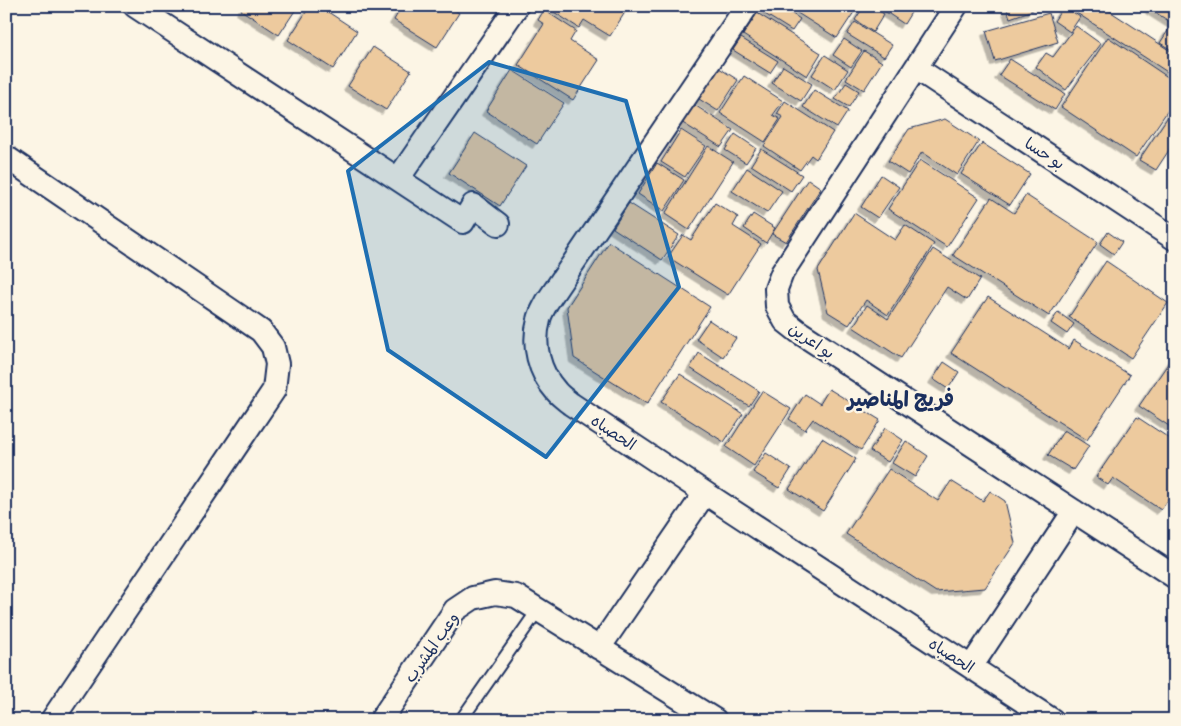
<svg xmlns="http://www.w3.org/2000/svg" width="1181" height="726" viewBox="0 0 1181 726" font-family="Itim,'Playpen Sans Arabic',sans-serif">
	<style>
		.building { fill: #edca9e; stroke: #1b2f5e; filter: url(#shadow) }
		.lines { fill: none; stroke-linecap: round; stroke-linejoin: round }
		.lane-casing { stroke: #1b2f5e; stroke-width: 15 }
		.street-casing { stroke: #1b2f5e; stroke-width: 26 }
		.lane { stroke: #fcf5e5; stroke-width: 11 }
		.street { stroke: #fcf5e5; stroke-width: 22 }
		.marked { fill: #1f6fb2; fill-opacity: 0.2; stroke: #1f6fb2; stroke-width: 4; stroke-linejoin: round }
		.labels { text-anchor: middle; stroke-width: 4.5; stroke-linejoin: round; paint-order: stroke }
		.street-label { font-size: 16px; fill: #1b2f5e; stroke: #fcf5e5 }
		.district-label { font-size: 21px; font-weight: bold; fill: #1b2f5e; stroke: #fcf5e5 }
	</style>
	<defs>
		<filter id="shadow"><feDropShadow dx="-4.5" dy="4.5" stdDeviation="0" flood-color="#0004"/></filter>
	</defs>
	<rect width="100%" height="100%" fill="#fcf5e5"/>
	<filter id="ink" filterUnits="userSpaceOnUse"><feTurbulence type="fractalNoise" baseFrequency=".02" numOctaves="2"/><feDisplacementMap in="SourceGraphic" scale="10" xChannelSelector="R" yChannelSelector="G"/><feConvolveMatrix kernelMatrix="1 2 1 2 8 2 1 2 1" color-interpolation-filters="sRGB"/></filter>
	<g filter="url(#ink)">
		<path class="building" d="M 243,6 L 298,6 L 279,35 L 241,10 Z
			M 310,6 L 319,6 L 357,31 L 333,69 L 288,40 Z
			M 402,6 L 448,6 L 459,13 L 437,47 L 394,20 Z
			M 547,6 L 629,6 L 610,36 L 584,20 L 579,28 L 546,7 Z
			M 763,6 L 780,6 L 800,19 L 792,31 L 760,11 Z
			M 793,6 L 858,6 L 837,38 L 791,9 Z
			M 864,6 L 871,6 L 884,14 L 873,32 L 855,20 Z
			M 877,6 L 915,6 L 904,24 Z
			M 1006,6 L 1032,6 L 1033,10 L 1010,18 Z
			M 1064,6 L 1080,17 L 1070,32 L 1054,21 Z
			M 1066,6 L 1102,6 L 1175,54 L 1175,77 Z
			M 1152,6 L 1175,6 L 1175,25 L 1150,9 Z
			M 544,10 L 576,31 L 570,41 L 599,60 L 573,100 L 518,65 L 544,24 L 538,20 Z
			M 757,13 L 821,53 L 807,76 L 743,35 Z
			M 1049,13 L 1058,42 L 995,61 L 986,31 Z
			M 855,22 L 892,45 L 884,57 L 847,34 Z
			M 1076,26 L 1101,44 L 1066,90 L 1036,67 L 1046,53 L 1053,57 Z
			M 1169,29 L 1175,32 L 1175,52 L 1160,43 Z
			M 1108,37 L 1175,82 L 1175,100 L 1136,157 L 1061,107 Z
			M 741,38 L 778,61 L 770,73 L 733,50 Z
			M 844,39 L 862,51 L 851,67 L 833,55 Z
			M 373,47 L 411,71 L 386,110 L 348,86 Z
			M 864,51 L 882,62 L 864,90 L 846,79 Z
			M 825,55 L 848,70 L 835,90 L 812,75 Z
			M 1010,59 L 1065,94 L 1055,110 L 999,75 Z
			M 783,66 L 812,84 L 801,101 L 772,83 Z
			M 719,68 L 738,80 L 718,111 L 699,99 Z
			M 512,70 L 564,103 L 537,144 L 486,111 Z
			M 744,76 L 783,101 L 773,115 L 780,119 L 765,142 L 720,113 Z
			M 846,83 L 859,91 L 849,107 L 835,99 Z
			M 814,90 L 848,111 L 837,128 L 803,107 Z
			M 785,101 L 833,132 L 816,159 L 811,155 L 800,170 L 764,146 L 783,117 L 777,114 Z
			M 693,104 L 733,130 L 721,147 L 681,122 Z
			M 1175,106 L 1175,141 L 1156,170 L 1139,160 Z
			M 945,119 L 979,141 L 957,175 L 922,152 L 908,174 L 888,161 L 909,129 Z
			M 681,130 L 706,146 L 685,177 L 661,162 Z
			M 475,133 L 526,166 L 500,206 L 449,173 Z
			M 735,134 L 756,148 L 746,163 L 725,150 Z
			M 982,143 L 1030,174 L 1010,205 L 961,174 Z
			M 708,146 L 733,162 L 689,230 L 665,214 Z
			M 761,149 L 802,175 L 791,191 L 751,165 Z
			M 920,160 L 979,198 L 947,247 L 888,209 Z
			M 657,163 L 684,180 L 664,211 L 638,194 Z
			M 747,168 L 782,191 L 767,213 L 732,191 Z
			M 881,175 L 899,187 L 878,218 L 861,207 Z
			M 808,179 L 821,188 L 786,242 L 772,234 Z
			M 1026,195 L 1098,242 L 1049,316 L 953,255 L 991,198 L 1014,213 Z
			M 629,203 L 679,235 L 662,260 L 613,228 Z
			M 715,203 L 738,217 L 733,226 L 761,244 L 728,295 L 668,257 L 683,235 L 691,240 Z
			M 854,213 L 895,240 L 905,225 L 934,244 L 888,315 L 866,300 L 849,325 L 828,312 L 818,270 Z
			M 753,214 L 775,228 L 766,243 L 744,228 Z
			M 1108,232 L 1122,242 L 1114,254 L 1100,244 Z
			M 609,242 L 710,307 L 647,404 L 574,358 L 567,307 Z
			M 933,249 L 980,279 L 967,300 L 947,287 L 901,358 L 853,327 L 867,305 L 888,319 Z
			M 1106,261 L 1168,303 L 1131,358 L 1069,317 Z
			M 988,297 L 1069,349 L 1074,340 L 1130,375 L 1087,440 L 951,353 Z
			M 1058,312 L 1074,324 L 1067,334 L 1051,323 Z
			M 709,320 L 736,338 L 723,357 L 696,339 Z
			M 699,353 L 759,391 L 749,406 L 690,368 Z
			M 1174,355 L 1175,355 L 1175,430 L 1139,406 Z
			M 944,362 L 959,372 L 948,389 L 933,379 Z
			M 680,374 L 743,414 L 724,442 L 661,402 Z
			M 829,389 L 880,420 L 861,450 L 813,419 L 805,430 L 789,419 L 805,394 L 820,404 Z
			M 762,391 L 791,409 L 754,466 L 726,447 Z
			M 1137,417 L 1175,442 L 1175,490 L 1161,510 L 1113,478 L 1108,485 L 1096,477 Z
			M 885,428 L 903,440 L 888,462 L 870,451 Z
			M 1064,430 L 1089,446 L 1073,470 L 1048,455 Z
			M 822,438 L 856,459 L 823,511 L 789,489 Z
			M 906,441 L 928,456 L 915,477 L 892,463 Z
			M 766,453 L 791,469 L 779,488 L 753,472 Z
			M 889,469 L 938,501 L 951,481 L 983,501 L 990,491 L 1005,501 L 1015,543 L 985,588 L 936,592 L 846,534 Z"/>
		<g class="lines">
			<g class="lane-casing">
				<path id="lane" d="M 461,720 L 538,610"/>
			</g>
			<g class="street-casing">
				<path id="street" d="M 135,6 L 463,222 L 473,205 L 498,224
					M 747,6 L 547,302 C 544,308 540,314 539,320 C 532,345 539,372 556,391 C 560,396 566,400 571,404 L 705,493 L 1052,720
					M 956,6 L 782,273 L 776,289 L 777,306 L 785,321 L 799,332 L 1175,577
					M 916,68 L 1175,239
					M 6,157 L 261,331 L 273,347 L 277,364 L 274,390 L 52,720
					M 398,179 L 517,6
					M 599,648 L 705,493
					M 971,667 L 1074,511
					M 381,720 L 455,610 L 473,598 L 495,593 L 516,596 L 715,720"/>
			</g>
			<use href="#lane" class="lane"/>
			<use href="#street" class="street"/>
		</g>
	</g>
	<path class="marked" d="M 489,62 L 626,101 L 679,287 L 546,457 L 388,350 L 348,171 Z"/>
	<g class="labels">
		<g class="street-label">
			<text transform="translate(1045 153) rotate(33)" y="6">بو حسا</text>
			<text transform="translate(812 340) rotate(34)" y="6">بو اعرين</text>
			<text transform="translate(614 432) rotate(34)" y="6">الحصباه</text>
			<text transform="translate(431 647) rotate(-55)" y="6">وعب المشرب</text>
			<text transform="translate(952 655) rotate(33)" y="6">الحصباه</text>
		</g>
		<g class="district-label">
			<text x="901" y="406">فريج المناصير</text>
		</g>
	</g>
	<rect width="1181" height="726" fill="none" stroke="#fcf5e5" stroke-width="25"/>
	<rect x="12" y="12" width="1156" height="701" fill="none" stroke="#1b2f5e" stroke-width="2" filter="url(#ink)"/>
</svg>
